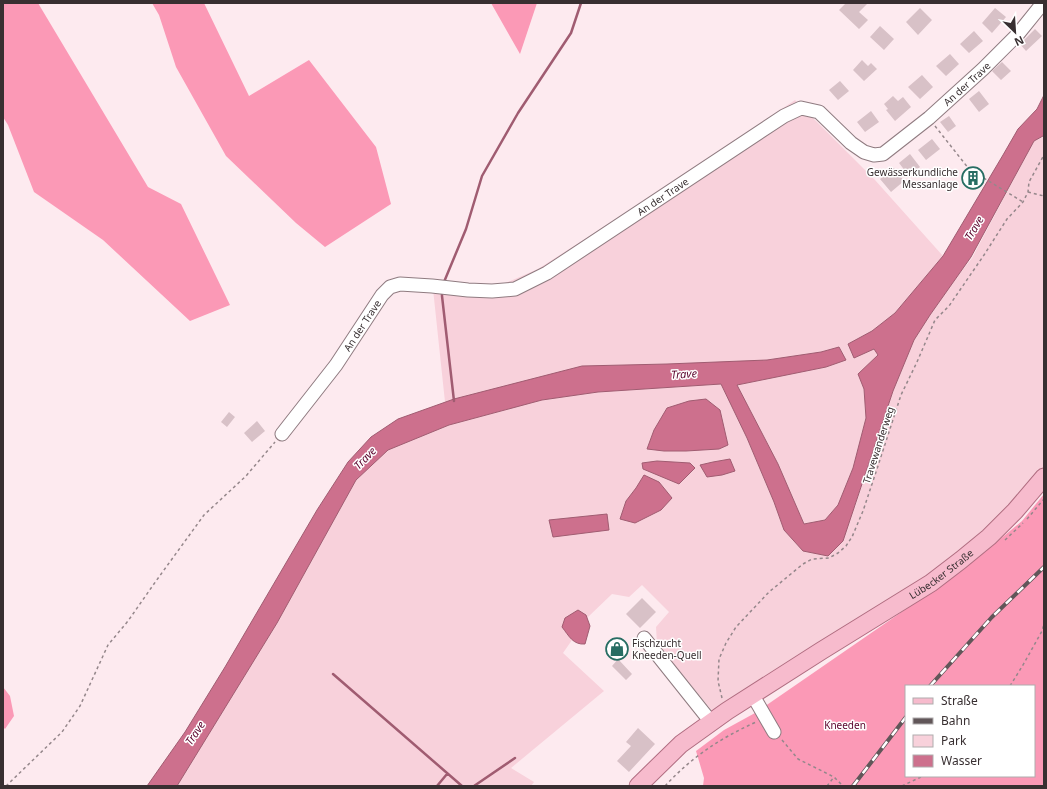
<svg xmlns="http://www.w3.org/2000/svg" width="1047" height="789" viewBox="0 0 1047 789" font-family="'Noto Sans',sans-serif">
	<style>
		.green { fill: #f8d1db }
		.forest { fill: #fb99b6; fill-rule: evenodd }
		.water { fill: #cd708d; stroke: #a05c71 }
		.lines { fill: none; stroke-linecap: round; stroke-linejoin: round }
		.stream { stroke: #a05c71; stroke-width: 2.5 }
		.building { fill: #d8c1c7 }
		.minor-casing { stroke: #8f7b80; stroke-width: 15 }
		.major-casing { stroke: #b06d81; stroke-width: 19 }
		.path { stroke: #95878b; stroke-width: 1.5; stroke-dasharray: 3 3; stroke-linecap: butt }
		.minor { stroke: #fff; stroke-width: 13 }
		.major { stroke: #f7bbcd; stroke-width: 17 }
		.rail-casing { stroke: #615659; stroke-width: 4 }
		.rail { stroke: #fff; stroke-width: 2.5; stroke-dasharray: 8; stroke-linecap: butt }
		.labels { text-anchor: middle; stroke-width: 3; stroke-linejoin: round; paint-order: stroke }
		.street-label { font-size: 10px; fill: #382f31; stroke: #fff }
		.poi-label { font-size: 10px; fill: #382f31; stroke: #fff; text-anchor: end }
		.park-label { font-size: 10px; fill: #59012a; stroke: #fff }
		.water-label { font-size: 11px; font-style: italic; fill: #5b032c; stroke: #fff }
	</style>
	<rect width="100%" height="100%" fill="#fdeaef"/>
	<path class="green" d="M 795,100 L 875,180 L 943,256 L 895,313 L 872,331 L 848,344 L 874,349 L 878,355 L 859,374 L 864,389 L 866,418 L 853,468 L 838,505 L 825,520 L 804,524 L 778,464 L 737,385 L 826,367 L 846,360 L 839,347 L 821,352 L 767,360 L 667,364 L 582,366 L 445,402 L 433,289 L 494,288 L 538,269 L 660,191 Z
		M 1044,135 L 1044,467 L 1008,508 L 953,557 L 898,595 L 714,713 L 657,644 L 656,627 L 669,612 L 642,585 L 629,597 L 612,594 L 588,617 L 563,653 L 604,691 L 511,768 L 534,782 L 531,786 L 177,786 L 277,623 L 356,480 L 388,449 L 449,425 L 542,400 L 598,392 L 721,384 L 747,438 L 774,502 L 784,530 L 803,551 L 855,507 L 893,391 L 914,340 L 930,315 L 952,283 L 972,258 L 1034,141 L 1043,137 Z"/>
	<path class="forest" d="M 3,3 L 38,3 L 148,187 L 181,204 L 230,305 L 190,321 L 103,240 L 34,192 L 8,125 L 3,117 Z
		M 152,3 L 204,3 L 249,96 L 309,60 L 376,147 L 391,204 L 325,247 L 296,223 L 226,156 L 176,67 L 159,15 Z
		M 491,3 L 537,3 L 520,54 Z
		M 1044,494 L 1044,786 L 703,786 L 704,778 L 696,751 L 724,730 L 755,713 L 964,569 L 1022,521 ZM 906,686 L 1034,686 L 1034,776 L 906,776 Z
		M 3,687 L 10,696 L 14,716 L 5,729 L 3,727 Z"/>
	<path class="water" d="M 1044,95 L 1044,135 L 1043,136 L 1034,141 L 971,257 L 930,315 L 914,340 L 893,391 L 843,541 L 828,556 L 803,551 L 784,530 L 774,502 L 747,438 L 721,384 L 598,392 L 542,400 L 449,425 L 388,450 L 356,480 L 277,623 L 177,786 L 147,786 L 185,732 L 225,667 L 317,510 L 348,462 L 371,437 L 398,419 L 454,399 L 582,366 L 667,364 L 767,360 L 821,352 L 839,347 L 846,360 L 826,367 L 737,385 L 778,464 L 804,524 L 825,520 L 838,505 L 853,468 L 866,418 L 864,389 L 858,374 L 878,355 L 874,349 L 854,358 L 848,344 L 872,331 L 895,313 L 943,256 L 1003,155 L 1018,129 L 1037,109 Z
		M 706,399 L 720,410 L 728,445 L 719,449 L 686,451 L 664,451 L 647,449 L 654,430 L 667,408 L 689,401 Z
		M 730,459 L 735,471 L 722,475 L 707,477 L 700,465 L 713,462 Z
		M 657,461 L 690,463 L 695,468 L 679,484 L 643,469 L 642,463 Z
		M 644,475 L 659,482 L 672,498 L 661,510 L 635,523 L 620,519 L 626,501 L 636,488 Z
		M 607,514 L 609,530 L 553,537 L 549,520 Z
		M 578,610 L 586,615 L 590,626 L 585,644 C 573,645 569,636 562,627 L 565,618 Z"/>
	<g class="lines">
		<path class="stream" d="M 444,282 L 466,229 L 482,176 L 518,113 L 571,33 L 581,3
			M 442,291 L 442,296 L 454,401
			M 333,674 L 462,786
			M 437,786 L 447,774
			M 474,786 L 515,758"/>
	</g>
	<path class="building" d="M 846,3 L 849,3 L 851,4 L 852,3 L 868,3 L 859,12 L 868,20 L 859,29 L 839,10 Z
		M 920,8 L 932,20 L 918,35 L 906,22 Z
		M 995,8 L 1006,17 L 992,33 L 982,23 Z
		M 880,26 L 894,39 L 884,50 L 870,37 Z
		M 1035,29 L 1042,36 L 1026,51 L 1020,44 Z
		M 974,31 L 983,41 L 969,53 L 960,44 Z
		M 950,54 L 959,64 L 946,76 L 936,66 Z
		M 862,60 L 868,66 L 871,63 L 877,69 L 864,81 L 853,70 Z
		M 1002,62 L 1011,71 L 1001,80 L 992,71 Z
		M 922,75 L 933,87 L 920,99 L 908,87 Z
		M 840,81 L 849,91 L 838,100 L 829,90 Z
		M 979,91 L 989,104 L 979,112 L 969,99 Z
		M 893,96 L 898,101 L 903,97 L 911,107 L 895,121 L 886,110 L 888,109 L 884,104 Z
		M 871,111 L 879,122 L 865,132 L 857,122 Z
		M 949,116 L 956,126 L 948,132 L 940,122 Z
		M 932,139 L 940,149 L 926,160 L 918,150 Z
		M 910,154 L 920,167 L 909,176 L 899,163 Z
		M 894,168 L 904,181 L 891,192 L 880,179 Z
		M 229,412 L 235,417 L 227,427 L 221,422 Z
		M 257,421 L 265,431 L 252,442 L 244,433 Z
		M 642,598 L 656,612 L 640,628 L 626,614 Z
		M 620,637 L 629,646 L 614,661 L 605,651 Z
		M 618,659 L 632,674 L 626,680 L 612,666 Z
		M 638,728 L 655,744 L 629,772 L 617,761 L 631,746 L 626,742 Z"/>
	<g class="lines">
		<g class="minor-casing">
			<g id="minor">
				<path id="s1" d="M 282,434 L 336,365 L 382,295 L 390,287 L 400,284 L 432,286 L 468,290 L 492,291 L 515,289 L 547,273 L 784,116 L 801,108 L 819,112 L 851,143 L 864,152 L 874,155 L 883,154 L 929,118 L 983,69 L 1018,34 L 1043,3"/>
				<path d="M 644,638 L 711,722"/>
				<path d="M 752,694 L 774,732"/>
			</g>
		</g>
		<g class="major-casing">
			<g id="major">
				<path id="s2" d="M 638,786 L 681,744 L 727,711 L 821,651 L 931,583 L 961,560 L 989,537 L 1015,511 L 1044,477"/>
			</g>
		</g>
		<path class="path" d="M 935,126 L 969,169 L 1023,202
			M 1028,192 L 1044,196
			M 1027,519 L 1044,499
			M 1005,540 L 1023,523
			M 1010,686 L 1023,665 L 1042,631 L 1044,624
			M 722,698 L 718,681 L 719,659 L 726,643 L 736,627 L 769,592 L 803,564 L 812,559 L 829,558 L 838,553 L 846,546 L 852,537 L 863,511 L 876,472 L 901,395 L 917,362 L 935,320 L 949,306 L 984,255 L 1007,219 L 1023,202 L 1028,192 L 1029,182 L 1044,155
			M 782,740 L 798,759 L 834,777 L 843,786
			M 6,786 L 62,732 L 80,706 L 108,645 L 128,621 L 156,581 L 204,515 L 246,476 L 275,442
			M 665,786 C 693,756 719,739 756,722
			M 827,786 L 834,777
			M 902,786 L 923,776"/>
		<use href="#minor" class="minor"/>
		<use href="#major" class="major"/>
		<g class="rail-casing">
			<path id="rail" d="M 930,686 L 992,617 L 1044,567
				M 853,786 L 906,717"/>
		</g>
		<use href="#rail" class="rail"/>
	</g>
	<defs>
		<g id="building-ring" transform="scale(1.15)"><circle r="9.5" fill="#fff" stroke="#276d63" stroke-width="1.5"/><path d="M-4-6H4V6H1V3H-1V6H-4ZM-2.5-4.3h1.7v1.8h-1.7ZM.8-4.3h1.7v1.8H.8ZM-2.5-1h1.7V.8h-1.7ZM.8-1h1.7V.8H.8Z" fill="#276d63"/></g>
		<g id="shop-ring" transform="scale(1.15)"><circle r="9.5" fill="#fff" stroke="#276d63" stroke-width="1.5"/><path d="M-5-2.5h2.3a2.7 3.5 0 0 1 5.4 0H5L5.5 6h-11ZM-1.5-2.5h3a1.5 2.3 0 0 0-3 0Z" fill="#276d63"/></g>
	</defs>
	<g fill-rule="evenodd">
		<use href="#building-ring" x="973" y="178"/>
		<use href="#shop-ring" x="617" y="649"/>
	</g>
	<g class="labels">
		<g class="street-label">
			<text dy="4" stroke="none"><textPath href="#s1" startOffset="855">An der Trave</textPath></text>
			<text dy="4" stroke="none"><textPath href="#s1" startOffset="483">An der Trave</textPath></text>
			<text dy="4" stroke="none"><textPath href="#s1" startOffset="135">An der Trave</textPath></text>
			<text transform="translate(878 445) rotate(-72)" y="4">Travewanderweg</text>
			<text dy="4" stroke="none"><textPath href="#s2" startOffset="371">Lübecker Straße</textPath></text>
		</g>
		<g class="poi-label">
			<text x="958" y="176">Gewässerkundliche<tspan x="958" dy="12">Messanlage</tspan></text>
			<text x="632" y="647" text-anchor="start">Fischzucht<tspan x="632" dy="12">Kneeden-Quell</tspan></text>
		</g>
		<g class="park-label">
			<text x="845" y="729">Kneeden</text>
		</g>
		<g class="water-label">
			<text transform="translate(974 228) rotate(-59)" y="4">Trave</text>
			<text transform="translate(684 374) rotate(-3)" y="4">Trave</text>
			<text transform="translate(365 458) rotate(-46)" y="4">Trave</text>
			<text transform="translate(195 733) rotate(-57)" y="4">Trave</text>
		</g>
	</g>
	<rect width="1047" height="789" fill="none" stroke="#382f31" stroke-width="8"/>
	<rect x="905" y="685" width="130" height="92" fill="#ffffff" stroke="#afacad"/>
	<rect x="913" y="698" width="20" height="6" fill="#f7bbcd" stroke="#afacad"/>
	<text x="941" y="705" font-size="12" fill="#382f31">Straße</text>
	<rect x="913" y="718" width="20" height="6" fill="#615659" stroke="#afacad"/>
	<text x="941" y="725" font-size="12" fill="#382f31">Bahn</text>
	<rect x="913" y="735" width="20" height="12" fill="#f8d1db" stroke="#afacad"/>
	<text x="941" y="745" font-size="12" fill="#382f31">Park</text>
	<rect x="913" y="755" width="20" height="12" fill="#cd708d" stroke="#afacad"/>
	<text x="941" y="765" font-size="12" fill="#382f31">Wasser</text>
	<g transform="translate(1015 32) rotate(155)" stroke="#ffffff" stroke-width="3" paint-order="stroke">
	<path d="M0-3L7 15L0 10L-7 15Z" fill="#382f31"/>
	<text y="-6" font-size="11" font-weight="bold" text-anchor="middle" fill="#382f31">N</text>
	</g>
</svg>
